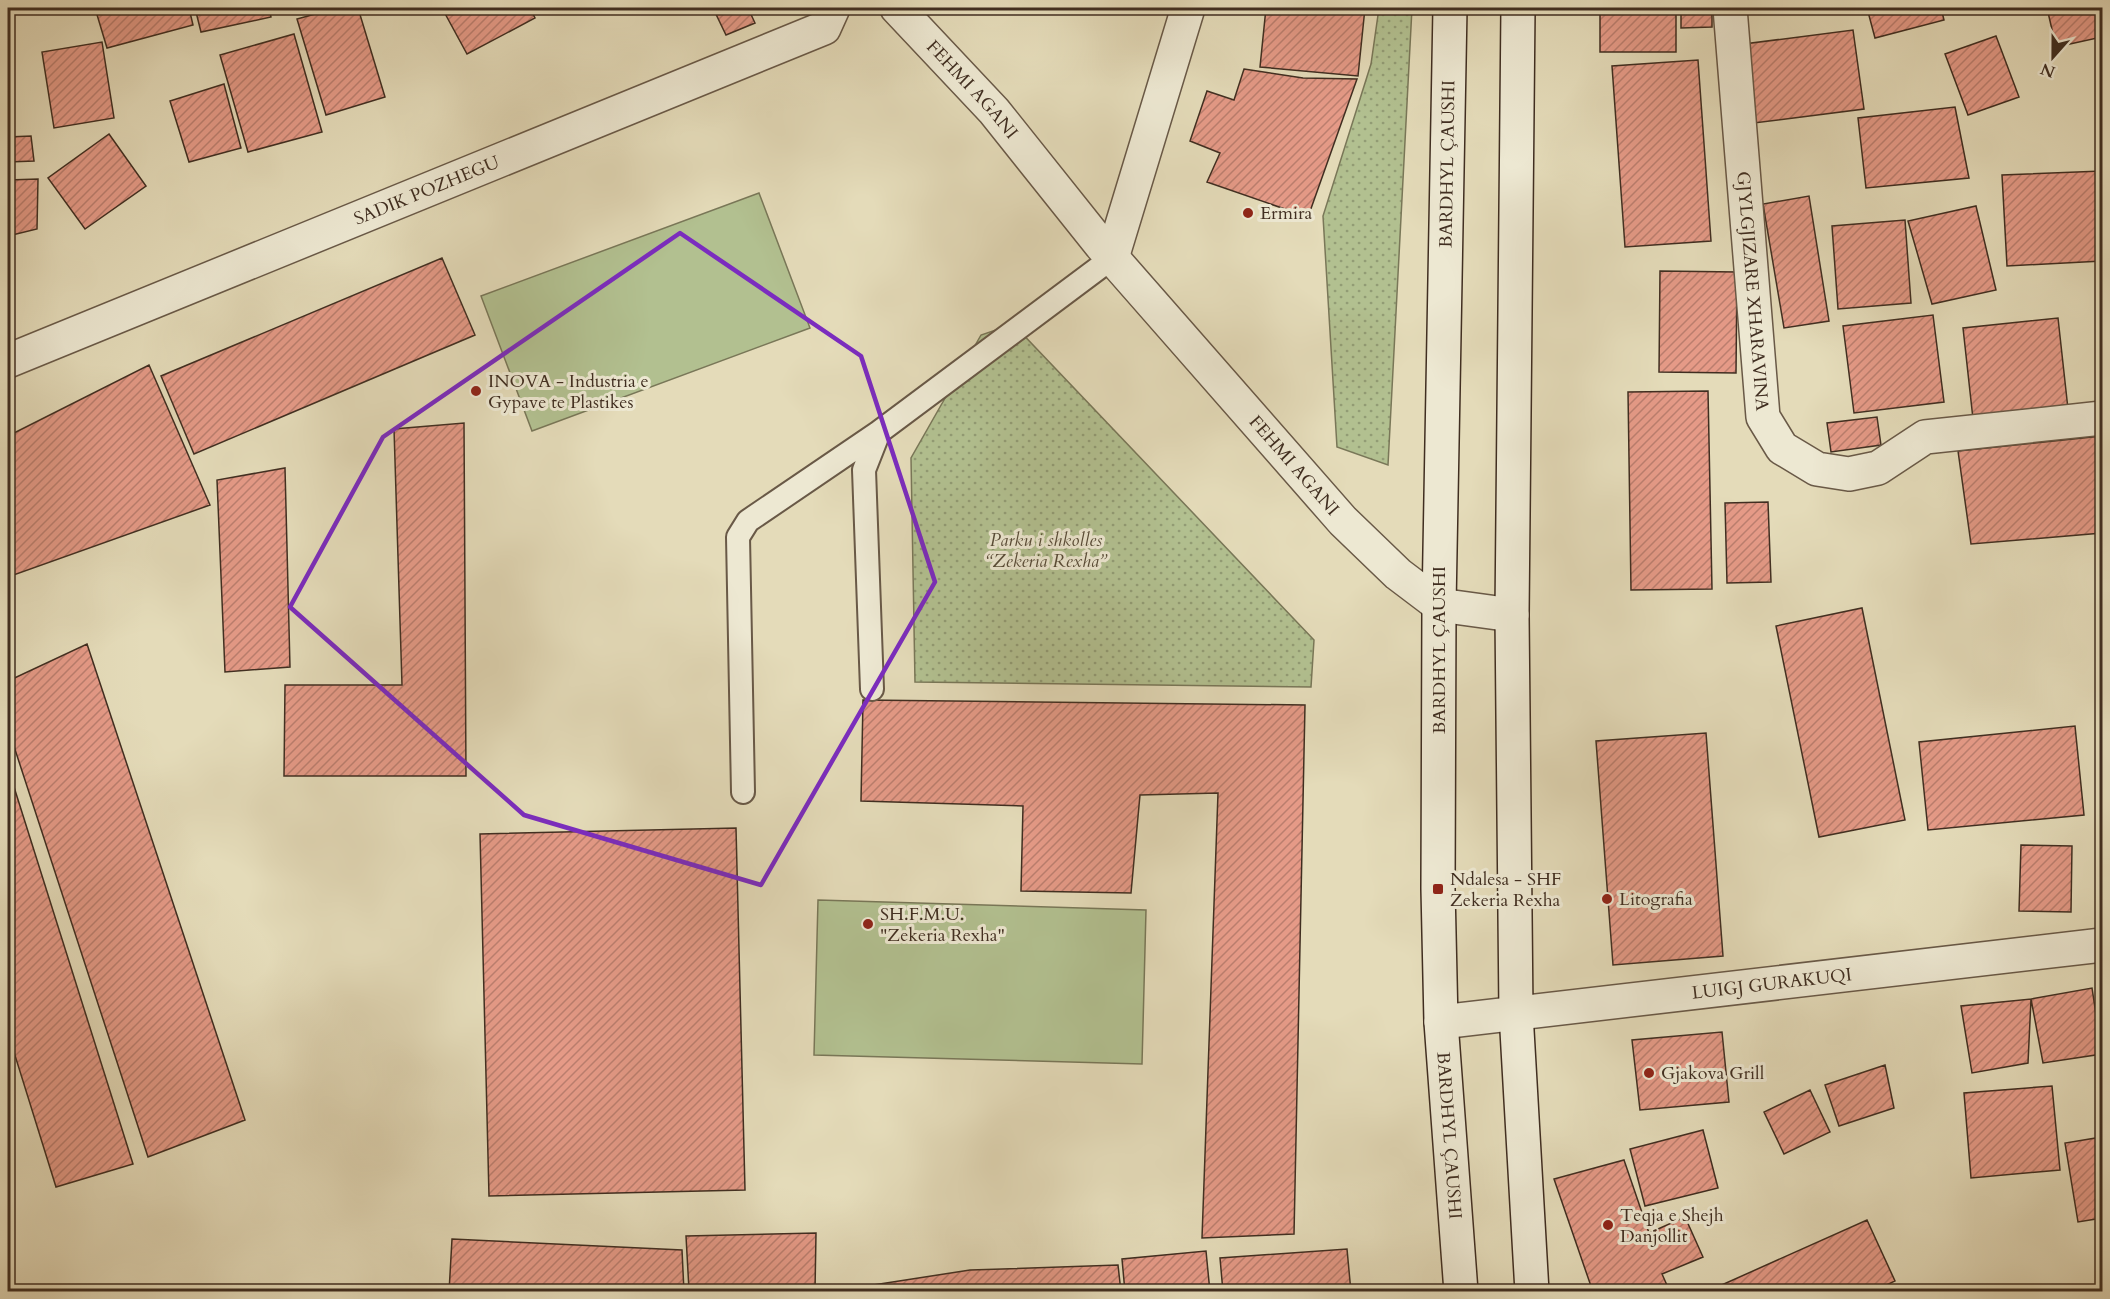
<svg xmlns="http://www.w3.org/2000/svg" width="2110" height="1299" viewBox="0 0 2110 1299" font-family="Cardo,serif">
	<style>
		.park { fill: url(#park-dots); stroke: #797758; stroke-width: 1.5 }
		.garden { fill: #b2c090; stroke: #797758; stroke-width: 1.5 }
		.building { fill: url(#building-hatch); stroke: #402e21; stroke-width: 1.5 }
		.lines { fill: none; stroke-linecap: round; stroke-linejoin: round }
		.service-casing { stroke: #695947; stroke-width: 26 }
		.minor-casing { stroke: #695947; stroke-width: 36 }
		.secondary-casing { stroke: #402e21; stroke-width: 36 }
		.service { stroke: #ede8d2; stroke-width: 22 }
		.minor { stroke: #ede8d2; stroke-width: 33 }
		.secondary { stroke: #ede8d2; stroke-width: 33 }
		.marked { fill: none; stroke: #7b2cbf; stroke-width: 4.5; stroke-linejoin: round }
		.poi-dot { fill: #8f2418; stroke: #ede8d2; stroke-width: 2 }
		.labels { text-anchor: middle; stroke-width: 6; stroke-linejoin: round; paint-order: stroke }
		.street-label { font-size: 18px; fill: #402e21; stroke: #ede8d2 }
		.poi-label { font-size: 18px; fill: #402e21; stroke: #ede8d2; text-anchor: start }
		.park-label { font-size: 18px; font-style: italic; fill: #574b37; stroke: #ede8d2 }
	</style>
	<defs>
		<pattern id="park-dots" width="8" height="8" patternUnits="userSpaceOnUse" patternTransform="scale(1.5)"><rect width="8" height="8" fill="#b2c090"/><path d="M2 2h.1M6 6h.1" fill="none" stroke="#929c75" stroke-width="1.8" stroke-linecap="round"/></pattern>
		<pattern id="building-hatch" width="6" height="6" patternUnits="userSpaceOnUse" patternTransform="scale(1.5)"><rect width="6" height="6" fill="#e59a87"/><path d="M-1 1l2-2M0 6l6-6M5 7l2-2" fill="none" stroke="#bb7e6e"/></pattern>
	</defs>
	<rect width="100%" height="100%" fill="#e4dbb9"/>
	<filter id="stains"><feTurbulence type="fractalNoise" baseFrequency=".00333" numOctaves="4"/><feColorMatrix values="0 0 0 0 .2 0 0 0 0 .09 0 0 0 0 .02 0 0 0 .5 -.17"/></filter>
	<radialGradient id="worn" r=".72"><stop offset=".6" stop-color="#630" stop-opacity="0"/><stop offset="1" stop-color="#630" stop-opacity=".3"/></radialGradient>
	<path class="park" d="M 1379,8 L 1412,8 L 1388,465 L 1337,447 L 1323,216 L 1371,64 Z
		M 1013,324 L 1314,640 L 1311,687 L 915,682 L 911,458 L 981,335 Z"/>
	<path class="garden" d="M 759,193 L 810,328 L 532,431 L 481,296 Z
		M 818,900 L 1146,910 L 1142,1064 L 814,1055 Z"/>
	<path class="building" d="M 8,8 L 14,8 L 15,11 L 8,13 Z
		M 95,8 L 189,8 L 193,25 L 107,48 Z
		M 195,8 L 269,8 L 271,17 L 201,32 Z
		M 337,8 L 358,8 L 385,97 L 326,115 L 297,19 Z
		M 442,8 L 530,8 L 535,18 L 467,54 Z
		M 713,8 L 748,8 L 755,23 L 726,35 Z
		M 1266,8 L 1365,8 L 1358,76 L 1260,67 Z
		M 1681,8 L 1712,8 L 1712,27 L 1681,28 Z
		M 1867,8 L 1941,8 L 1944,20 L 1875,38 Z
		M 2047,8 L 2102,8 L 2102,37 L 2056,47 Z
		M 1600,14 L 1676,14 L 1676,52 L 1600,52 Z
		M 1853,30 L 1864,109 L 1754,123 L 1744,44 Z
		M 294,34 L 322,132 L 248,152 L 220,55 Z
		M 1996,36 L 2019,97 L 1968,115 L 1945,54 Z
		M 102,42 L 114,118 L 54,128 L 42,52 Z
		M 1698,60 L 1711,241 L 1625,247 L 1612,66 Z
		M 1244,69 L 1303,78 L 1357,79 L 1308,217 L 1207,182 L 1220,153 L 1190,141 L 1207,91 L 1234,100 Z
		M 224,84 L 241,148 L 189,162 L 170,101 Z
		M 1955,107 L 1969,178 L 1866,188 L 1858,118 Z
		M 109,134 L 146,186 L 85,229 L 48,178 Z
		M 31,136 L 34,161 L 8,162 L 8,137 Z
		M 2102,171 L 2102,261 L 2007,266 L 2002,175 Z
		M 38,179 L 37,229 L 8,236 L 8,180 Z
		M 1809,196 L 1829,321 L 1784,328 L 1763,204 Z
		M 1976,206 L 1996,290 L 1932,304 L 1908,221 Z
		M 1905,220 L 1911,303 L 1838,309 L 1832,226 Z
		M 442,258 L 475,335 L 194,454 L 161,376 Z
		M 1660,271 L 1737,272 L 1736,373 L 1659,372 Z
		M 1933,315 L 1944,402 L 1854,413 L 1843,326 Z
		M 2058,318 L 2068,409 L 1973,419 L 1963,328 Z
		M 149,365 L 210,505 L 8,577 L 8,436 Z
		M 1708,391 L 1712,589 L 1631,590 L 1628,392 Z
		M 1877,417 L 1881,445 L 1831,452 L 1827,423 Z
		M 464,423 L 466,776 L 284,776 L 285,685 L 402,685 L 394,429 Z
		M 2102,436 L 2102,533 L 1971,544 L 1958,451 Z
		M 285,468 L 290,667 L 225,672 L 217,480 Z
		M 1768,502 L 1771,582 L 1727,583 L 1725,503 Z
		M 1862,608 L 1905,820 L 1819,837 L 1776,626 Z
		M 87,644 L 245,1120 L 148,1157 L 8,728 L 8,681 Z
		M 863,700 L 1305,705 L 1294,1234 L 1202,1238 L 1218,793 L 1140,795 L 1131,893 L 1021,891 L 1023,806 L 861,801 Z
		M 2075,726 L 2084,815 L 1928,830 L 1919,742 Z
		M 1706,733 L 1723,956 L 1613,965 L 1596,741 Z
		M 8,768 L 133,1164 L 56,1187 L 8,1033 Z
		M 736,828 L 745,1190 L 489,1196 L 480,834 Z
		M 2021,845 L 2072,846 L 2071,912 L 2019,911 Z
		M 2092,988 L 2102,1054 L 2043,1063 L 2031,999 Z
		M 2031,999 L 2028,1063 L 1972,1073 L 1961,1006 Z
		M 1722,1032 L 1729,1102 L 1640,1110 L 1632,1040 Z
		M 1885,1065 L 1894,1108 L 1839,1126 L 1825,1085 Z
		M 2052,1086 L 2060,1170 L 1971,1178 L 1964,1093 Z
		M 1810,1090 L 1830,1132 L 1784,1154 L 1764,1112 Z
		M 1703,1130 L 1718,1188 L 1645,1206 L 1630,1149 Z
		M 2102,1137 L 2102,1218 L 2078,1222 L 2065,1143 Z
		M 1624,1160 L 1649,1233 L 1685,1217 L 1703,1257 L 1662,1274 L 1670,1292 L 1593,1292 L 1554,1179 Z
		M 1867,1220 L 1895,1281 L 1872,1292 L 1817,1292 L 1815,1286 L 1802,1292 L 1706,1292 Z
		M 816,1233 L 815,1291 L 689,1290 L 686,1236 Z
		M 452,1239 L 682,1250 L 684,1292 L 449,1292 Z
		M 1347,1249 L 1351,1292 L 1223,1292 L 1220,1258 Z
		M 1206,1251 L 1210,1292 L 1125,1292 L 1122,1259 Z
		M 1118,1265 L 1121,1292 L 828,1292 L 970,1270 Z"/>
	<g class="lines">
		<g class="service-casing">
			<path id="service" d="M 872,689 L 864,470 L 879,432 L 1112,258
				M 743,792 L 738,537 L 748,521 L 879,432"/>
		</g>
		<g class="minor-casing">
			<g id="minor">
				<path id="s1" d="M 897,8 L 994,111 L 1101,245 L 1343,521 L 1398,574 L 1439,605 L 1512,615"/>
				<path id="s2" d="M 1730,8 L 1763,417 L 1782,448 L 1817,469 L 1849,474 L 1878,468 L 1925,437 L 2102,418"/>
				<path d="M 1112,258 L 1188,8"/>
				<path id="s3" d="M 8,361 L 824,28 L 833,8"/>
				<path id="s4" d="M 1441,1022 L 2102,945"/>
			</g>
		</g>
		<g class="secondary-casing">
			<g id="secondary">
				<path id="s5" d="M 1450,8 L 1439,605 L 1438,889 L 1441,1022 L 1461,1292"/>
				<path d="M 1518,8 L 1512,615 L 1516,1013 L 1532,1292"/>
			</g>
		</g>
		<use href="#service" class="service"/>
		<use href="#minor" class="minor"/>
		<use href="#secondary" class="secondary"/>
	</g>
	<path class="marked" d="M 680,233 L 861,356 L 935,582 L 761,885 L 524,815 L 290,607 L 383,437 Z"/>
	<g class="poi-dot">
		<circle cx="1248" cy="213" r="6"/>
		<circle cx="476" cy="391" r="6"/>
		<rect x="1432" y="883" width="12" height="12" rx="3"/>
		<circle cx="1607" cy="899" r="6"/>
		<circle cx="868" cy="924" r="6"/>
		<circle cx="1649" cy="1073" r="6"/>
		<circle cx="1608" cy="1225" r="6"/>
	</g>
	<g class="labels">
		<g class="street-label">
			<text dy="6" stroke="none"><textPath href="#s1" startOffset="111">FEHMI AGANI</textPath></text>
			<text transform="translate(1447 164) rotate(-89)" y="6">BARDHYL ÇAUSHI</text>
			<text dy="6" stroke="none"><textPath href="#s3" startOffset="452">SADIK POZHEGU</textPath></text>
			<text dy="6" stroke="none"><textPath href="#s2" startOffset="284">GJYLGJIZARE XHARAVINA</textPath></text>
			<text dy="6" stroke="none"><textPath href="#s1" startOffset="606">FEHMI AGANI</textPath></text>
			<text transform="translate(1439 650) rotate(-90)" y="6">BARDHYL ÇAUSHI</text>
			<text dy="6" stroke="none"><textPath href="#s4" startOffset="333">LUIGJ GURAKUQI</textPath></text>
			<text dy="6" stroke="none"><textPath href="#s5" startOffset="1128">BARDHYL ÇAUSHI</textPath></text>
		</g>
		<g class="poi-label">
			<text x="1260" y="219">Ermira</text>
			<text x="488" y="387">INOVA - Industria e<tspan x="488" dy="21">Gypave te Plastikes</tspan></text>
			<text x="1450" y="885">Ndalesa - SHF<tspan x="1450" dy="21">Zekeria Rexha</tspan></text>
			<text x="1619" y="905">Litografia</text>
			<text x="880" y="920">SH.F.M.U.<tspan x="880" dy="21">"Zekeria Rexha"</tspan></text>
			<text x="1661" y="1079">Gjakova Grill</text>
			<text x="1620" y="1221">Teqja e Shejh<tspan x="1620" dy="21">Danjollit</tspan></text>
		</g>
		<g class="park-label">
			<text x="1046" y="546">Parku i shkolles<tspan x="1046" dy="21">“Zekeria Rexha”</tspan></text>
		</g>
	</g>
	<rect width="2110" height="1299" fill="none" stroke="#e4dbb9" stroke-width="30"/>
	<rect x="9" y="9" width="2092" height="1281" fill="none" stroke="#402e21" stroke-width="3"/>
	<rect x="15" y="15" width="2080" height="1269" fill="none" stroke="#402e21" stroke-width="1.5"/>
	<g transform="translate(2053 57) rotate(201)" stroke="#ede8d2" stroke-width="4.5" paint-order="stroke">
	<path d="M0-4.5L10 22L0 15L-10 22Z" fill="#402e21"/>
	<text y="-9" font-size="16" font-weight="bold" text-anchor="middle" fill="#402e21">N</text>
	</g>
	<rect width="100%" height="100%" filter="url(#stains)"/>
	<rect width="100%" height="100%" fill="url(#worn)"/>
</svg>
